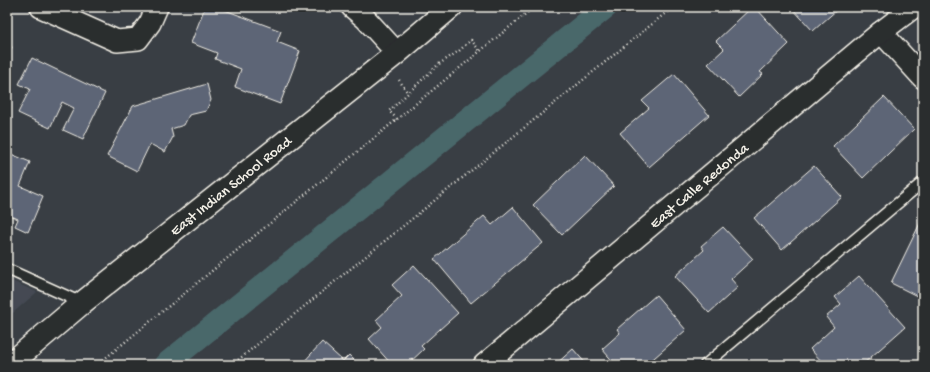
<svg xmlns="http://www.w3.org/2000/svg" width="930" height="372" viewBox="0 0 930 372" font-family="'Gochi Hand',sans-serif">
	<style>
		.built { fill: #444a53 }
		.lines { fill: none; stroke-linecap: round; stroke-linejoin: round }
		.canal { stroke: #4a686b; stroke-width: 23 }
		.building { fill: #5d6576; stroke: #f4f1e8 }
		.lane-casing { stroke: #f4f1e8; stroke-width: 13 }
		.street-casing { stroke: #f4f1e8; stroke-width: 24 }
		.secondary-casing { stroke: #f4f1e8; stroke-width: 25 }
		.path { stroke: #f4f1e8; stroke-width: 2.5; stroke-dasharray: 1 3; stroke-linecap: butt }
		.lane { stroke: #2a2d2e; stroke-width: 10 }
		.street { stroke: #2a2d2e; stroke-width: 21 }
		.secondary { stroke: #2a2d2e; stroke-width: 22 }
		.labels { text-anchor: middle; stroke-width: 3; stroke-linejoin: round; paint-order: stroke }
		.street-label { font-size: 15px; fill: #f4f1e8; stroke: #2a2d2e }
	</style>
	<rect width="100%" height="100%" fill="#393e44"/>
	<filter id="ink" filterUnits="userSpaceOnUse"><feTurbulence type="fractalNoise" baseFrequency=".025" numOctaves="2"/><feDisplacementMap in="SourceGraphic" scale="8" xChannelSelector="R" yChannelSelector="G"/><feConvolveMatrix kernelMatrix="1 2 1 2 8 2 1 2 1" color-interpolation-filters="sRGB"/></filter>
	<g filter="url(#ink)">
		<path class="built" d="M 7,279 L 37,292 L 7,318 Z"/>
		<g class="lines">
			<path class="canal" d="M 165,365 L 606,7"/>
		</g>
		<path class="building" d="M 205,7 L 217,7 L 281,31 L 277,42 L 300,51 L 280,104 L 235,87 L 241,69 L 215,59 L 217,53 L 191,43 Z
			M 752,7 L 755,7 L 789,44 L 760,72 L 763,74 L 739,97 L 708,64 L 724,49 L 716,41 Z
			M 791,7 L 837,7 L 839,8 L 813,31 Z
			M 7,44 L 12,47 L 7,56 Z
			M 32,58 L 105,93 L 83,139 L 63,130 L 74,108 L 62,102 L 50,128 L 18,113 L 30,89 L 19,84 Z
			M 674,74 L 709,115 L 649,167 L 620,133 L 649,108 L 642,101 Z
			M 207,84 L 211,100 L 206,111 L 189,115 L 184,125 L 171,129 L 173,137 L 165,152 L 150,144 L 137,171 L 107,156 L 133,106 Z
			M 884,97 L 914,129 L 863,178 L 833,146 Z
			M 11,154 L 30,162 L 20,186 L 43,196 L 28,232 L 15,226 L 18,219 L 7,214 L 7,165 Z
			M 585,155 L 614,186 L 562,235 L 533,205 Z
			M 814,166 L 842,197 L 782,250 L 754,218 Z
			M 513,207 L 543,243 L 471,303 L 434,259 L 484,216 L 492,225 Z
			M 923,217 L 923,299 L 891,283 Z
			M 723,227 L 753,259 L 731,279 L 738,287 L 709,313 L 675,276 L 704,250 L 701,246 Z
			M 414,265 L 458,313 L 421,346 L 424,349 L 407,365 L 392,365 L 369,339 L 382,327 L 376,320 L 402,296 L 392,285 Z
			M 859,276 L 905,327 L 862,365 L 825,365 L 810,349 L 834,327 L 826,317 L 841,304 L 835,297 Z
			M 656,295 L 686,330 L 646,365 L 616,365 L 602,349 L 620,333 L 617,329 Z
			M 322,342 L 343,361 L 349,355 L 359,365 L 301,365 Z
			M 573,349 L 587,365 L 555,365 Z
			M 770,360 L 775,365 L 764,365 Z"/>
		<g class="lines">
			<g class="lane-casing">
				<path id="lane" d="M 7,269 L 82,303
					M 705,365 L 923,182"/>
			</g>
			<g class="street-casing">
				<g id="street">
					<path d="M 41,7 L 117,41 L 138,39 L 150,23 L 157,7"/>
					<path d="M 352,7 L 365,18 L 397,53"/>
					<path d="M 881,32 L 923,78"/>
					<path id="s1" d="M 484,365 L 881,32 L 914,7"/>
				</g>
			</g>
			<g class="secondary-casing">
				<g id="secondary">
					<path id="s2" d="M 9,365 L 82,303 L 397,53 L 451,7"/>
				</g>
			</g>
			<path class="path" d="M 399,80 L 408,93
				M 397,119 L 389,111 L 439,64 L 459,51 L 471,40 L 480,51
				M 97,365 L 534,7
				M 232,365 L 673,7"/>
			<use href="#lane" class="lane"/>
			<use href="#street" class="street"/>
			<use href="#secondary" class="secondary"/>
		</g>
	</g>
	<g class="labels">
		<g class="street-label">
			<text dy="5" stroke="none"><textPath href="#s2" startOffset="285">East Indian School Road</textPath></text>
			<text dy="5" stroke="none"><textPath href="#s1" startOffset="280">East Calle Redonda</textPath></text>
		</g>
	</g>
	<rect width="930" height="372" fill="none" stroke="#2a2d2e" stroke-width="24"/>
	<rect x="12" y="12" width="906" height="348" fill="none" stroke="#f4f1e8" stroke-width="1.5" filter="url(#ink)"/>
</svg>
